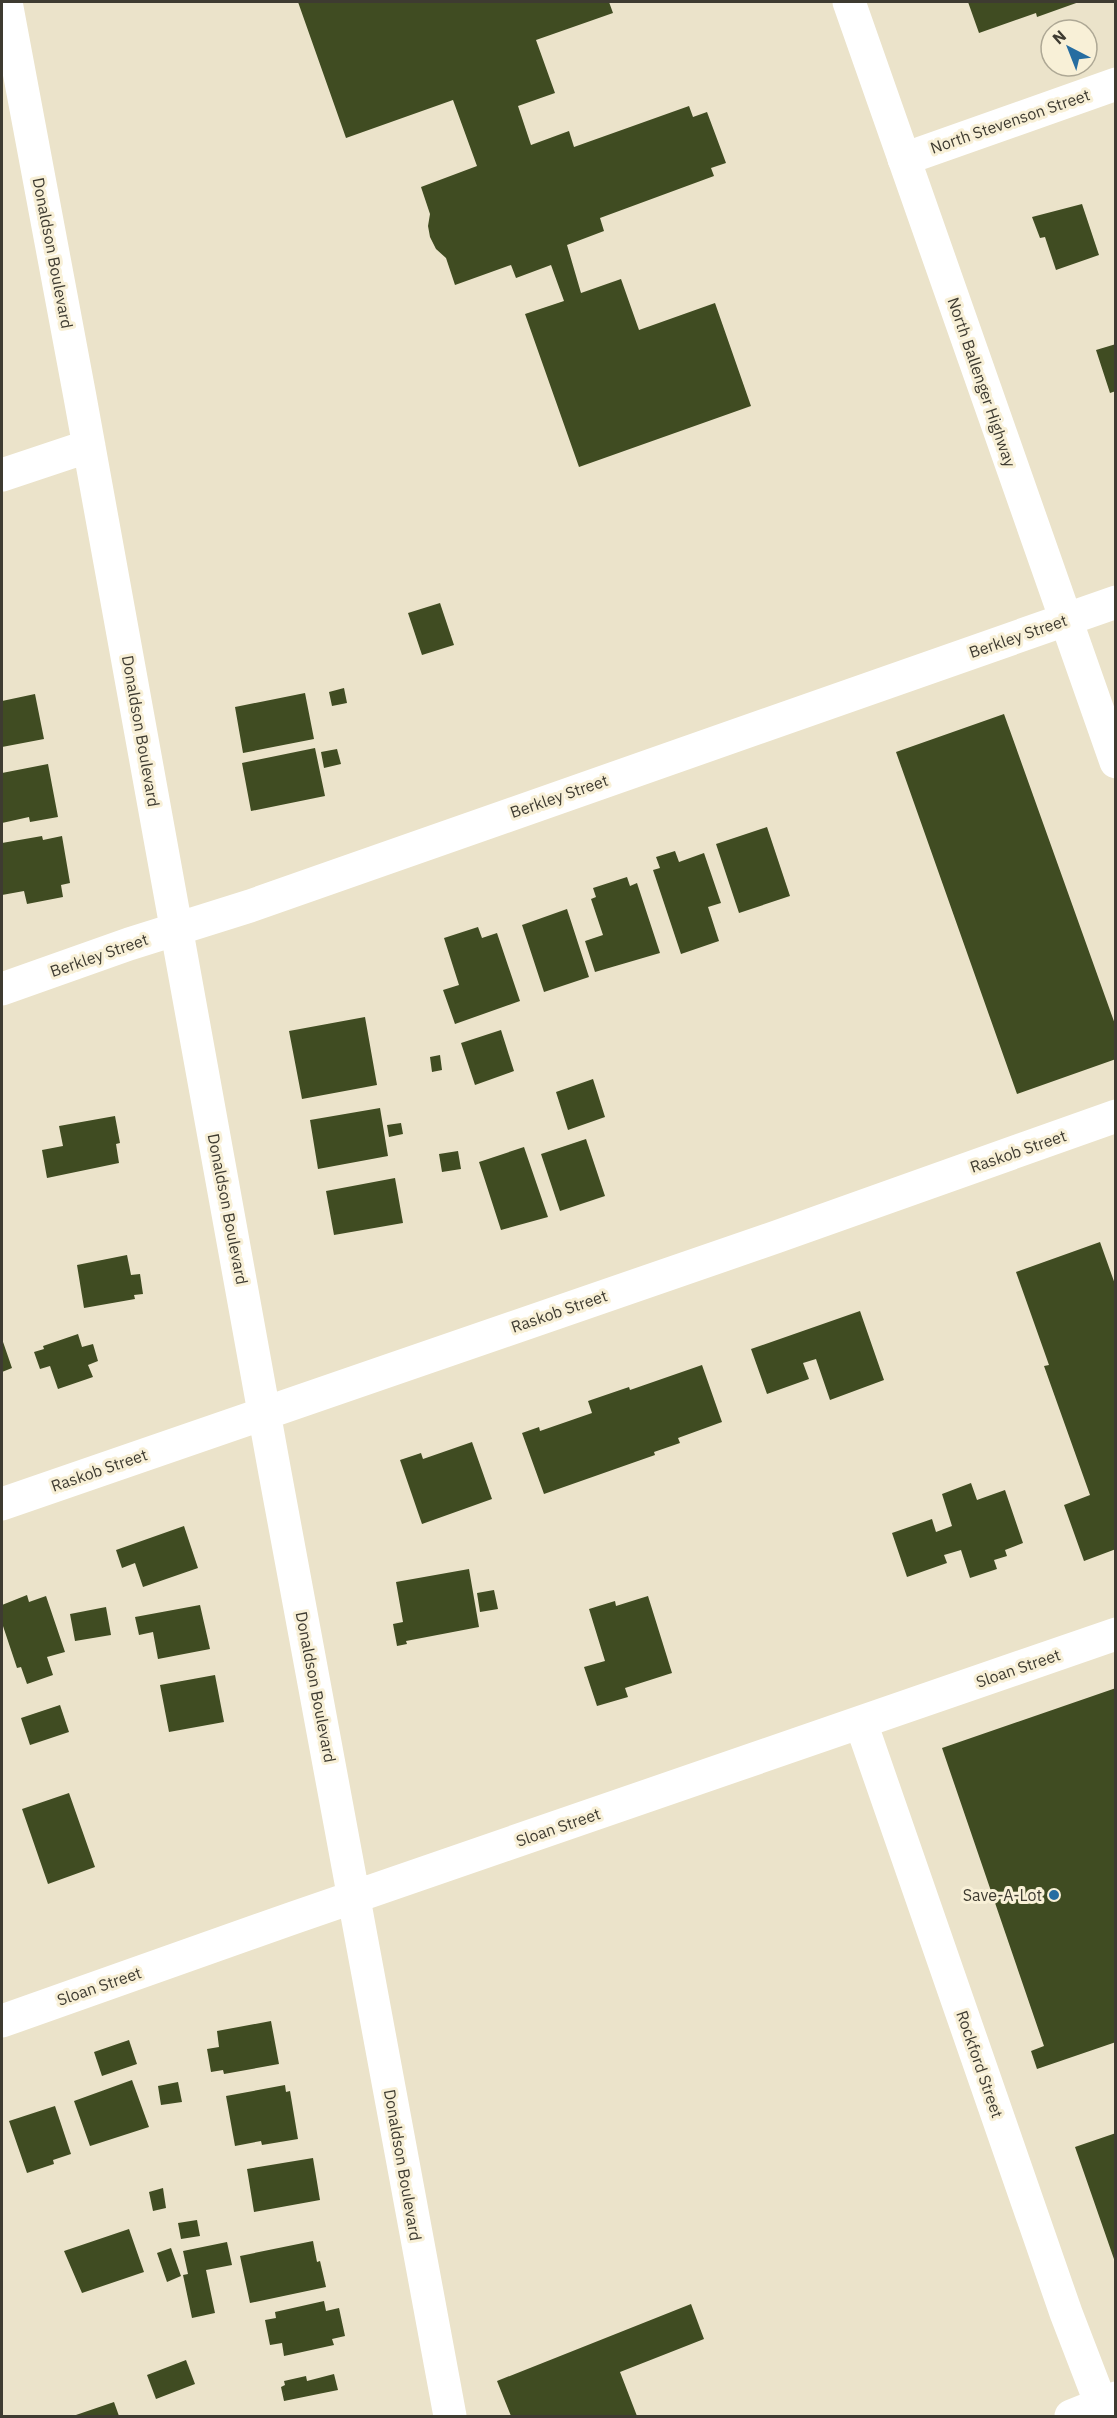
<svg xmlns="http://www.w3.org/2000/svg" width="1117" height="2418" viewBox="0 0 1117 2418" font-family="'IBM Plex Sans',sans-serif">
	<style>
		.building { fill: #404c22 }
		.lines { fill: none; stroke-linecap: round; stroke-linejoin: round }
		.street { stroke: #fff; stroke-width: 33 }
		.secondary { stroke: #fff; stroke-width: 33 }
		.poi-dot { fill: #266da1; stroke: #f8f0d7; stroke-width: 2 }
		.labels { text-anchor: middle; stroke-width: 6; stroke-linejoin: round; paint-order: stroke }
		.street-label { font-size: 16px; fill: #3e3b31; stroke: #f8f0d7 }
		.poi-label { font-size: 16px; fill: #3e3b31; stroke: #f8f0d7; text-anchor: end }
	</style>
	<rect width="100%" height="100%" fill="#ebe3ca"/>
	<path class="building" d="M 298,2 L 609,2 L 613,13 L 536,40 L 555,93 L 518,106 L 531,145 L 569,131 L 574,147 L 689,106 L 693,117 L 707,112 L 726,163 L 711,168 L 714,176 L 600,218 L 604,231 L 567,245 L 581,293 L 621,279 L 639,330 L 715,303 L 751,406 L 579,467 L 525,314 L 564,301 L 551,265 L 516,278 L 511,265 L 455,285 L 446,258 L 436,249 L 430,237 L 428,226 L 430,214 L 421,187 L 477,166 L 453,100 L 346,138 Z
		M 968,2 L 1079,2 L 1037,17 L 1036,13 L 979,33 Z
		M 1082,204 L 1099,255 L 1056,270 L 1045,237 L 1040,238 L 1032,217 Z
		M 1116,344 L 1116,391 L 1110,393 L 1096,350 Z
		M 440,603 L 454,645 L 422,655 L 408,613 Z
		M 344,688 L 347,703 L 332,706 L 329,692 Z
		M 305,693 L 314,739 L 243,753 L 235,707 Z
		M 35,694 L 44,739 L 2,747 L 2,701 Z
		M 1004,714 L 1116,1027 L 1116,1059 L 1017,1094 L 896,752 Z
		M 315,748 L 325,796 L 251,811 L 242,763 Z
		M 337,749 L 341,764 L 324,768 L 321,752 Z
		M 48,764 L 58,817 L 30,822 L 29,817 L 2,823 L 2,773 Z
		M 767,827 L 790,896 L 739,913 L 716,844 Z
		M 42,836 L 43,840 L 62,836 L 70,883 L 61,885 L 63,897 L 27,904 L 24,891 L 2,895 L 2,843 Z
		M 675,851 L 679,862 L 704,853 L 721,903 L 708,907 L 719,941 L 681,954 L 653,870 L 660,868 L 656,857 Z
		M 627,877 L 630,886 L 637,883 L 660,953 L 595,972 L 585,941 L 603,935 L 591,899 L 596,897 L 593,888 Z
		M 567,909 L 589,977 L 544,992 L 522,925 Z
		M 478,927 L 482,938 L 497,933 L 520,1001 L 455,1024 L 443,990 L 459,985 L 444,938 Z
		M 365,1017 L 377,1085 L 302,1099 L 289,1031 Z
		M 501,1030 L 514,1071 L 475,1085 L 461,1043 Z
		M 440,1055 L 442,1070 L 432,1072 L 430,1057 Z
		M 593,1079 L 605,1117 L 568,1130 L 556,1092 Z
		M 380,1108 L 388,1156 L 318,1169 L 310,1120 Z
		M 115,1116 L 120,1143 L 116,1144 L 119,1163 L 47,1178 L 42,1150 L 63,1146 L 59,1126 Z
		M 401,1123 L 403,1134 L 389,1137 L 387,1125 Z
		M 586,1139 L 605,1196 L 560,1211 L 541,1154 Z
		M 524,1147 L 548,1217 L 501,1230 L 479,1162 Z
		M 458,1151 L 461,1169 L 442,1172 L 439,1154 Z
		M 395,1178 L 403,1223 L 334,1235 L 326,1191 Z
		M 1100,1242 L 1116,1287 L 1116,1549 L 1084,1561 L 1064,1505 L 1090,1495 L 1044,1366 L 1049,1365 L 1016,1272 Z
		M 127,1255 L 131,1275 L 140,1274 L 143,1294 L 134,1295 L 135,1299 L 84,1308 L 77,1265 Z
		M 860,1311 L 884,1380 L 830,1400 L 816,1359 L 803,1363 L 809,1379 L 767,1394 L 751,1349 Z
		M 78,1334 L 82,1347 L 93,1344 L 98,1361 L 88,1365 L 93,1377 L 58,1389 L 50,1366 L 40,1369 L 34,1352 L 44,1349 L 43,1346 Z
		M 2,1339 L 12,1368 L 2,1372 Z
		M 702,1365 L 722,1422 L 678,1438 L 680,1443 L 654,1452 L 655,1455 L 544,1494 L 522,1433 L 539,1427 L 540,1431 L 592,1413 L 588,1401 L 629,1387 L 630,1390 Z
		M 472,1442 L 492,1499 L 422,1524 L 400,1460 L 421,1453 L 423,1459 Z
		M 971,1483 L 977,1500 L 1005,1490 L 1023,1543 L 1005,1550 L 1007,1556 L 994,1560 L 997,1569 L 970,1578 L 961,1550 L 944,1555 L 947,1563 L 907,1577 L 892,1533 L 932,1519 L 936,1532 L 952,1526 L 942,1494 Z
		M 184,1526 L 198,1568 L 143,1587 L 135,1563 L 122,1568 L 116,1550 Z
		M 469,1569 L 479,1627 L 406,1641 L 407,1644 L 397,1646 L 393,1624 L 403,1622 L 396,1582 Z
		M 494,1590 L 498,1609 L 480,1612 L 477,1593 Z
		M 27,1595 L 29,1602 L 46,1596 L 65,1652 L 47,1657 L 53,1675 L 27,1684 L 21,1667 L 17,1668 L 2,1623 L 2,1605 Z
		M 648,1596 L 672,1673 L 625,1688 L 628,1697 L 597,1706 L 584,1667 L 605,1661 L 589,1609 L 615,1601 L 616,1606 Z
		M 200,1605 L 210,1649 L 158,1659 L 153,1632 L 139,1635 L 135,1617 Z
		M 106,1607 L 111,1635 L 75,1641 L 70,1614 Z
		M 215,1675 L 224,1722 L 169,1732 L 160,1685 Z
		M 1116,1688 L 1116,2042 L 1037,2069 L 1031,2051 L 1044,2046 L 942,1748 Z
		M 60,1705 L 69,1732 L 30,1745 L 21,1718 Z
		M 69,1793 L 95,1867 L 48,1884 L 22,1809 Z
		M 271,2021 L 279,2064 L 224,2074 L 223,2070 L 211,2072 L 207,2049 L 219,2047 L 217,2031 Z
		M 129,2040 L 137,2064 L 102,2076 L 94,2052 Z
		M 132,2080 L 149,2127 L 90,2146 L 74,2101 Z
		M 178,2082 L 182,2102 L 161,2105 L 158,2086 Z
		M 285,2085 L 286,2092 L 290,2091 L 298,2139 L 262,2145 L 261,2141 L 235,2146 L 226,2096 Z
		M 55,2106 L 71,2154 L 53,2160 L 54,2164 L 27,2173 L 9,2121 Z
		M 1116,2133 L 1116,2262 L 1115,2262 L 1075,2147 Z
		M 313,2158 L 320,2200 L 254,2212 L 247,2169 Z
		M 163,2188 L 166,2208 L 153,2211 L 149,2192 Z
		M 197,2220 L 200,2236 L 181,2239 L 178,2223 Z
		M 129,2229 L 144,2272 L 82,2293 L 64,2251 Z
		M 313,2241 L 317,2262 L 320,2261 L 326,2287 L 250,2303 L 240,2256 Z
		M 227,2242 L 232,2265 L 206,2270 L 215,2313 L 192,2318 L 183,2275 L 188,2274 L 183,2251 Z
		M 171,2248 L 181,2276 L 167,2282 L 157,2253 Z
		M 324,2301 L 326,2311 L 339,2308 L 345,2336 L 332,2339 L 334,2345 L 284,2356 L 282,2343 L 270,2345 L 265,2320 L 276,2318 L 275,2312 Z
		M 691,2304 L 704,2339 L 620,2372 L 637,2416 L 511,2416 L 497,2381 Z
		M 186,2360 L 195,2384 L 156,2399 L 147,2375 Z
		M 334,2374 L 338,2390 L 284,2401 L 281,2387 L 285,2385 L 284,2381 L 306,2376 L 307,2381 Z
		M 114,2402 L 119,2416 L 73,2416 Z"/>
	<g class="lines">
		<path class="street" d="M 6,2 L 80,397 L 275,1473 L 450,2416
			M 904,159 L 1116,84
			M 2,475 L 89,446
			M 2,989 L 129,944 L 250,906 L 1116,602
			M 2,1504 L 776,1237 L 1116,1116
			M 861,1723 L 1066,2313 L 1101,2404
			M 2,2021 L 293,1918 L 1116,1634"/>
		<path class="secondary" d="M 849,2 L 1116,762
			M 1071,2416 L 1116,2398"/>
	</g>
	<circle class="poi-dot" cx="1054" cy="1895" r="6"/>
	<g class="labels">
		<g class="street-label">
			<text transform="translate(1010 121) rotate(-19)" y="6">North Stevenson Street</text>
			<text transform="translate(53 253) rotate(79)" y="6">Donaldson Boulevard</text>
			<text transform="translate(982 382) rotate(71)" y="6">North Ballenger Highway</text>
			<text transform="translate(1018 636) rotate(-19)" y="6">Berkley Street</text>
			<text transform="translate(141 731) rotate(80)" y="6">Donaldson Boulevard</text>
			<text transform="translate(559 796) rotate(-19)" y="6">Berkley Street</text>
			<text transform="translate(99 955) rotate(-19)" y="6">Berkley Street</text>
			<text transform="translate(1018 1151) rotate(-19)" y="6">Raskob Street</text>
			<text transform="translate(228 1209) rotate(79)" y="6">Donaldson Boulevard</text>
			<text transform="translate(559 1311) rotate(-19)" y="6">Raskob Street</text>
			<text transform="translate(99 1470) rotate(-19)" y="6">Raskob Street</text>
			<text transform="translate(1018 1668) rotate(-19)" y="6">Sloan Street</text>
			<text transform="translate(316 1687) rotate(79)" y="6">Donaldson Boulevard</text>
			<text transform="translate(558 1827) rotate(-19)" y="6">Sloan Street</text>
			<text transform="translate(99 1986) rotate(-19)" y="6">Sloan Street</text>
			<text transform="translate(980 2064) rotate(71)" y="6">Rockford Street</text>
			<text transform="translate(403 2165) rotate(80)" y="6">Donaldson Boulevard</text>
		</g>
		<g class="poi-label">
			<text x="1042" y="1901">Save-A-Lot</text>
		</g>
	</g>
	<rect width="1117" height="2418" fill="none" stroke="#3e3b31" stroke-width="6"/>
	<g transform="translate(1069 48) rotate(318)"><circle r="28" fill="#f8f0d7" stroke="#aea895" stroke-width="1.5"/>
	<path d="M0-4.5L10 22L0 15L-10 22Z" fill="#266da1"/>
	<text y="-9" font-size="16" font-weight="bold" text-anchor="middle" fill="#3e3b31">N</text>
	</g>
</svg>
